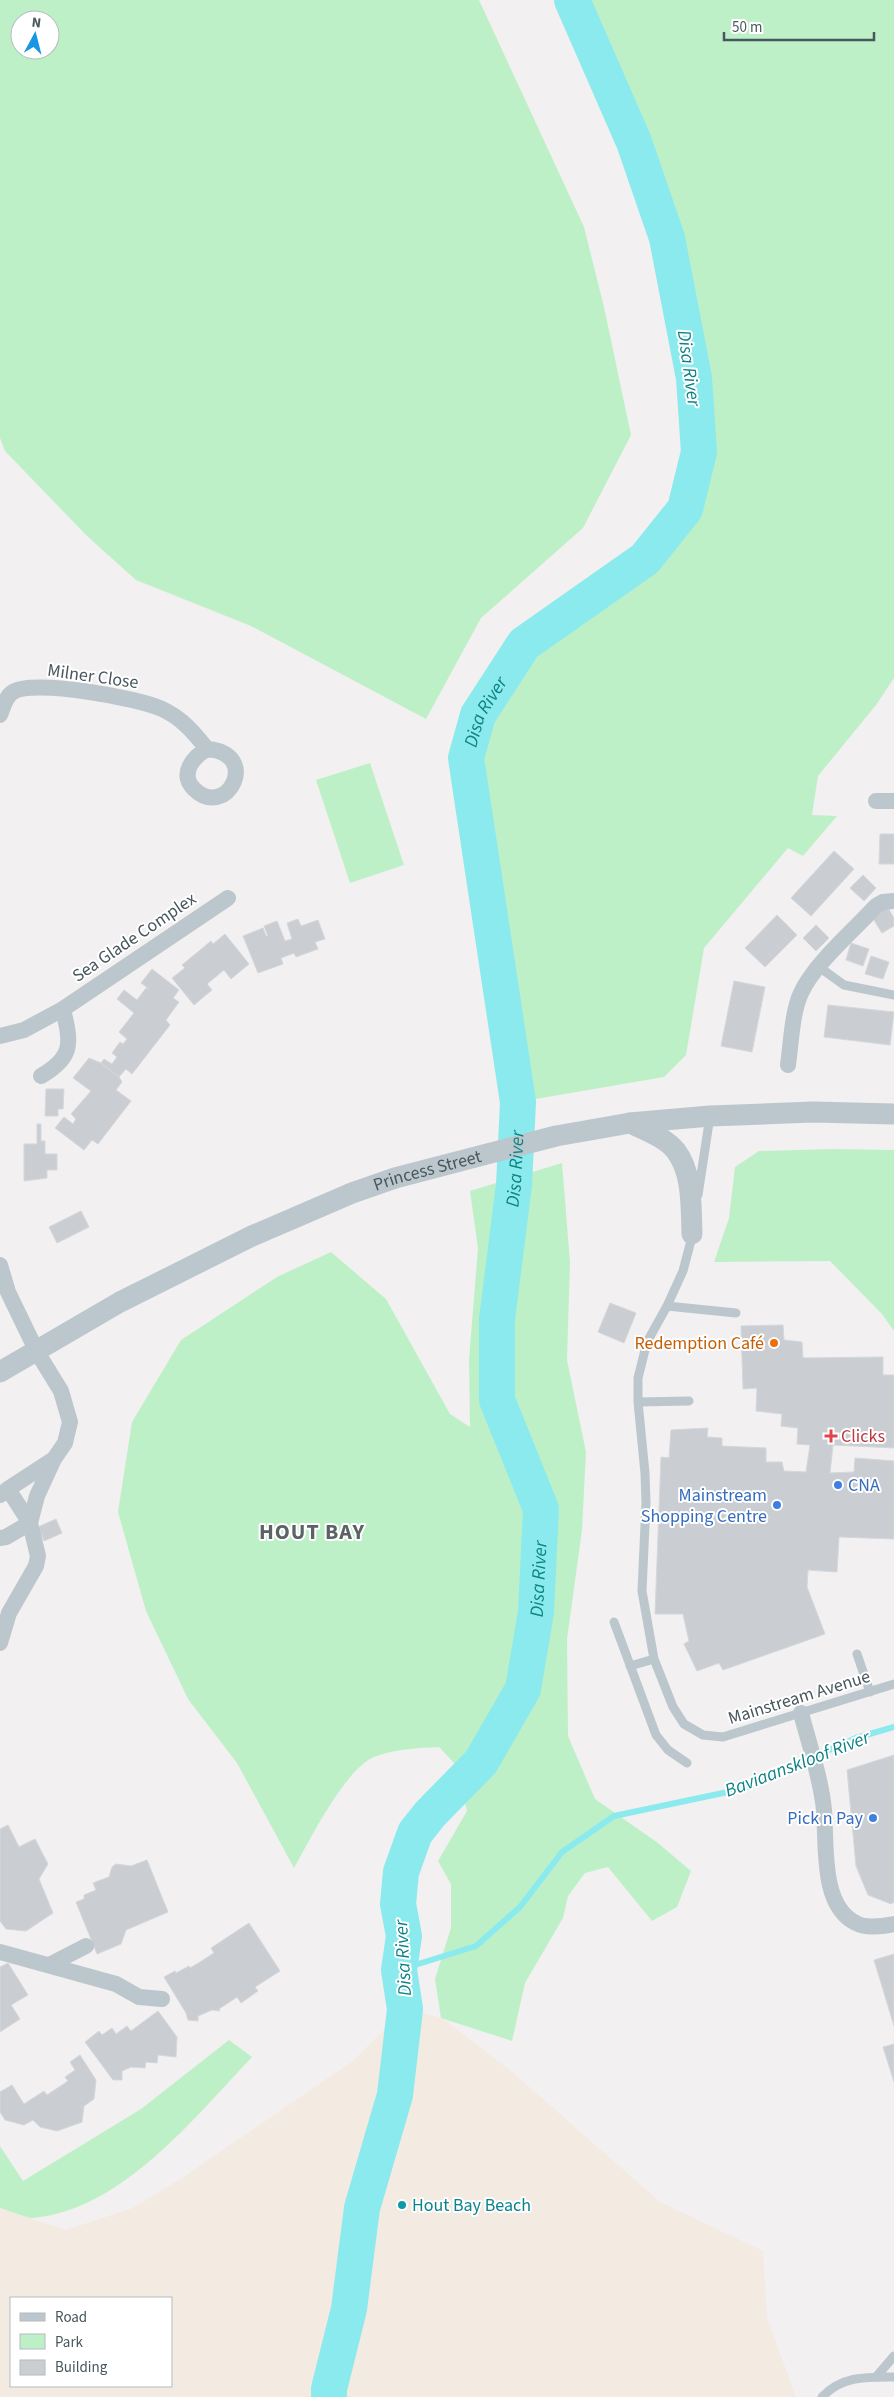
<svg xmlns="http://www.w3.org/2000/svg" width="894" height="2397" viewBox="0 0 894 2397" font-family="'Source Sans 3',sans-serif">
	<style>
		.green { fill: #bef0c8; fill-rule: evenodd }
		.sand { fill: #f3eae1; fill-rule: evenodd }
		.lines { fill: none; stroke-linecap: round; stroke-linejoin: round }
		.stream { stroke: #8beaed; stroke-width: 6 }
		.river { stroke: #8beaed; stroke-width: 36 }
		.building { fill: #caced2; stroke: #d4d7db }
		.service { stroke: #bbc7cd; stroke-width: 9 }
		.minor { stroke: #bbc7cd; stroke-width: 16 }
		.tertiary { stroke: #bbc7cd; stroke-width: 21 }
		.food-dot { fill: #e8710a; stroke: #fff; stroke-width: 2 }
		.health-dot { fill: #e0444e; stroke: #fff; stroke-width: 2 }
		.shop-dot { fill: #3f7fe0; stroke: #fff; stroke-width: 2 }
		.culture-dot { fill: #0f9aa8; stroke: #fff; stroke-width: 2 }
		.labels { text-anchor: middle; stroke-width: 4; stroke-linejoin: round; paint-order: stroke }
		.street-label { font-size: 18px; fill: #48575d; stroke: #fff }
		.food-label { font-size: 18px; fill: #c56008; stroke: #fff; text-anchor: end }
		.health-label { font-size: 18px; fill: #be3a42; stroke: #fff; text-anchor: start }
		.shop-label { font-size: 18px; fill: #366cbe; stroke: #fff; text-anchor: end }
		.culture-label { font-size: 18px; fill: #0d838f; stroke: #fff; text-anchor: start }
		.water-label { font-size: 19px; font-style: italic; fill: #0d8285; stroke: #fff }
		.district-label { font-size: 22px; font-weight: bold; letter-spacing: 1px; fill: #5c6265; stroke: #fff }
	</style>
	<rect width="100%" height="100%" fill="#f2f0f0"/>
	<path class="green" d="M 0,0 L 479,0 L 584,227 L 604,307 L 631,435 L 583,528 L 481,618 L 426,719 L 251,626 L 136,580 L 87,536 L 5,451 L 0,438 ZM 20,20 L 50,20 L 50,50 L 20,50 Z
		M 572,0 L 894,0 L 894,678 L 876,705 L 818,776 L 812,815 L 837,816 L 803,856 L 788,848 L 704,948 L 686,1055 L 664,1077 L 518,1102 L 466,758 L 478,715 L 524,644 L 645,559 L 685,509 L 699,452 L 694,378 L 667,238 L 634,142 Z
		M 370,763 L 404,865 L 350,883 L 316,780 Z
		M 833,1149 L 894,1150 L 894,1331 L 882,1314 L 830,1261 L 714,1262 L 729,1218 L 735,1167 L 759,1151 Z
		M 562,1163 L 570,1262 L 567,1360 L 586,1452 L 582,1530 L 567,1639 L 568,1736 L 595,1799 L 658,1843 L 691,1871 L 677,1907 L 652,1921 L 608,1867 L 585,1873 L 568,1896 L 563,1918 L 525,1983 L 512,2041 L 441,2018 L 435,1979 L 451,1928 L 451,1884 L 438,1861 L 467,1811 L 456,1765 L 439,1747 C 418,1748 394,1749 374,1757 C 345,1769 310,1840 294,1868 L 237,1763 L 188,1699 L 146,1611 L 118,1512 L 132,1422 L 181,1340 L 277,1277 L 331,1252 L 386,1299 L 450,1414 L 470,1427 L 469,1360 L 478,1248 L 470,1191 Z
		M 229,2040 L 252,2057 C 195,2117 121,2211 32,2218 C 23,2219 9,2211 0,2208 L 0,2146 L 23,2181 L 141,2109 Z"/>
	<path class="sand" d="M 405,2009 L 442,2018 L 511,2071 L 660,2202 L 763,2251 L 767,2318 L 796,2397 L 0,2397 L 0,2208 L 66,2230 L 133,2208 L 182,2178 L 353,2061 ZM 11,2298 L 171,2298 L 171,2386 L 11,2386 Z"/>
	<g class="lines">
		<path class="stream" d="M 399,1970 L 476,1946 L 520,1907 L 562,1852 L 614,1816 L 742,1789 L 856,1738 L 894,1727"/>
		<path class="river" id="s1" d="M 329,2397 L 329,2389 L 349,2309 L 362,2208 L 395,2095 L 405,2009 L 399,1970 L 404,1936 L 398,1904 L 401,1872 L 415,1833 L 430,1814 L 481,1762 L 523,1689 L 536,1612 L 541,1509 L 497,1400 L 497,1319 L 514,1185 L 518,1102 L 466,758 L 478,715 L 524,644 L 645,559 L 685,509 L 699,452 L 694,378 L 667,238 L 634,142 L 572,0"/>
	</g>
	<path class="building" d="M 880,834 L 894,834 L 894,864 L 879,864 Z
		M 834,851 L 854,869 L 811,916 L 791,898 Z
		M 863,875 L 876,888 L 864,901 L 850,888 Z
		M 888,908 L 894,918 L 894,926 L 882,933 L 872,917 Z
		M 777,915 L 797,935 L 765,967 L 745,948 Z
		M 298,919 L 301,926 L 318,920 L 325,939 L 315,942 L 318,949 L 296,957 L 294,953 L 281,958 L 283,964 L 258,973 L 243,936 L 263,928 L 266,936 L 268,936 L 264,926 L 277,921 L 285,941 L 292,939 L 287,923 Z
		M 816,925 L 829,938 L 816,951 L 803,938 Z
		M 225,934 L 249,964 L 231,979 L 224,970 L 207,984 L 212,990 L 194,1005 L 172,978 L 185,968 L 182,965 L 211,941 L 213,944 Z
		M 851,943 L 869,949 L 863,966 L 846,960 Z
		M 871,956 L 889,962 L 883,979 L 865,974 Z
		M 152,969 L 179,990 L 173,998 L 179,1002 L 166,1020 L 170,1025 L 132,1074 L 126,1069 L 119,1077 L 101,1063 L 104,1059 L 112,1064 L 117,1057 L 112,1053 L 120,1042 L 123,1044 L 127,1039 L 119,1032 L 134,1013 L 117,999 L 124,990 L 137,1000 L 146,988 L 149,989 L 141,983 Z
		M 734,981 L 765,987 L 752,1052 L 721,1046 Z
		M 828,1005 L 894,1012 L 890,1045 L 824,1037 Z
		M 89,1058 L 101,1063 L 119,1077 L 122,1082 L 116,1090 L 131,1101 L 98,1144 L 92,1140 L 84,1150 L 55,1128 L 64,1117 L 73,1124 L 76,1119 L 71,1114 L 91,1091 L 73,1078 Z
		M 46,1089 L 64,1089 L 63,1109 L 58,1109 L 58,1116 L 45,1116 Z
		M 37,1124 L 41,1124 L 41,1141 L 45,1141 L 45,1154 L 57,1154 L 57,1170 L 47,1170 L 47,1178 L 24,1181 L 24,1144 L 37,1144 Z
		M 81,1211 L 89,1227 L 57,1243 L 49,1227 Z
		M 610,1303 L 636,1313 L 624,1343 L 598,1332 Z
		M 783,1325 L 784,1340 L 802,1342 L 803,1358 L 883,1357 L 883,1375 L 894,1375 L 894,1448 L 833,1445 L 830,1473 L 854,1472 L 855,1458 L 894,1461 L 894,1539 L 839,1537 L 837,1572 L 808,1570 L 807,1587 L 825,1634 L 723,1670 L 719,1663 L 697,1671 L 684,1644 L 689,1641 L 683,1614 L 655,1614 L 661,1457 L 669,1458 L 671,1430 L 708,1428 L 707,1437 L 722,1438 L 722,1446 L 766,1448 L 766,1462 L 782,1462 L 784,1471 L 806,1472 L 810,1445 L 797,1444 L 798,1428 L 781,1426 L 782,1414 L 756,1411 L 757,1388 L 743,1389 L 741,1326 Z
		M 56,1519 L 62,1533 L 44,1541 L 38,1527 Z
		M 894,1755 L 894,1902 L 891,1904 L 868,1895 L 856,1866 L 847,1770 Z
		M 8,1825 L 19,1847 L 35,1839 L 48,1864 L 39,1879 L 53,1913 L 26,1931 L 6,1929 L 0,1921 L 0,1829 Z
		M 147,1860 L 168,1912 L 126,1930 L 121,1944 L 97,1954 L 76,1902 L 84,1899 L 84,1895 L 96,1890 L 93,1883 L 109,1877 L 112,1867 L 116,1864 L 131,1866 Z
		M 249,1923 L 280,1971 L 255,1987 L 258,1991 L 241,2003 L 237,1997 L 219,2009 L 220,2011 L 212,2010 L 198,2016 L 198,2021 L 188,2020 L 186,2013 L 164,1977 L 175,1971 L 176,1973 L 189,1966 L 190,1968 L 200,1962 L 214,1953 L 211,1948 Z
		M 894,1954 L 894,2026 L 874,1960 Z
		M 8,1963 L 28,1995 L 11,2005 L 20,2019 L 0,2032 L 0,1967 Z
		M 158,2011 L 177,2037 L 176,2057 L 158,2055 L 157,2063 L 146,2062 L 145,2068 L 131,2067 L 122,2071 L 122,2080 L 113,2080 L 85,2042 L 99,2031 L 102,2035 L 112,2028 L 116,2034 L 127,2026 L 131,2031 Z
		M 894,2044 L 894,2082 L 883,2047 Z
		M 80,2055 L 96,2080 L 94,2099 L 84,2106 L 82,2122 L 57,2131 L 40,2127 L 33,2120 L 24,2125 L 5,2120 L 0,2112 L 0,2092 L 12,2085 L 24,2104 L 44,2091 L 47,2095 L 68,2081 L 65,2077 L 75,2070 L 70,2062 Z"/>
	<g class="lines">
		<path class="service" d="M 819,967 L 844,985 L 894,995
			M 698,1195 L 710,1116
			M 693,1233 L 683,1271 L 667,1306 L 647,1342 L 638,1378 L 638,1402 L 645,1473 L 646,1503 L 642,1591 L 654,1659 L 673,1707 L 684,1724 L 703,1735 L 723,1737 L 894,1684
			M 667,1306 L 736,1313
			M 638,1402 L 689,1401
			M 614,1622 L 656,1735 L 668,1750 L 687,1763
			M 857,1654 L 870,1692
			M 630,1666 L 654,1659
			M 876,2377 L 894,2356
			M 822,2397 C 842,2376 866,2377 894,2377"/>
		<path class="minor" d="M 0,715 C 3,707 6,696 13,692 C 33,679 139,698 162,709 C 182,718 194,733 207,749 C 262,753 227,821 194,789 C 179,774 193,757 207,749
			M 876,801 L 894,801
			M 0,1036 L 24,1030 L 63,1009 L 228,898
			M 788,1065 C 791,1044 792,1012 801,993 C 814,964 854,930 876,906 L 883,902 L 894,901
			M 41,1076 C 74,1057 71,1043 63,1009
			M 0,1265 L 8,1292 L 37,1352 L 61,1391 L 70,1422 L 65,1443 L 54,1459 L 37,1496 L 30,1523 L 38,1556 L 36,1566 L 9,1613 L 0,1643
			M 8,1489 L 54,1459
			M 0,1495 L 8,1489 L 30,1523
			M 0,1538 L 6,1537 L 30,1523
			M 801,1713 C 809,1744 821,1778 824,1810 C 827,1844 820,1906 856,1923 C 866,1929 883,1926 894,1924
			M 0,1952 L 116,1984 L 139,1997 L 162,1999
			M 51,1964 L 86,1946"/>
		<g class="tertiary">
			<path d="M 630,1123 C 645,1130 666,1138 676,1151 C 693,1173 691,1209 692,1234"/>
			<path id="s2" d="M 0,1372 L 120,1302 L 252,1236 L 352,1193 L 395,1178 L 556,1136 L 630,1123 L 710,1116 L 813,1112 L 894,1114"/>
		</g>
	</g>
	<circle class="food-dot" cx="774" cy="1343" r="5"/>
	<path class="health-dot" d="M828.5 1428.5h5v5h5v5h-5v5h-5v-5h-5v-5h5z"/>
	<g class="shop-dot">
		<circle cx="838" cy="1485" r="5"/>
		<circle cx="777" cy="1505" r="5"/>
		<circle cx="873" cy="1818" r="5"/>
	</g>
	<circle class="culture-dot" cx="402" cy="2205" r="5"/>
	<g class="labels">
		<g class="street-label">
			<text transform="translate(93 676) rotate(8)" y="6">Milner Close</text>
			<text transform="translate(134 937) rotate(-34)" y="6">Sea Glade Complex</text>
			<text dy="6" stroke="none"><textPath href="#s2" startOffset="474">Princess Street</textPath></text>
			<text transform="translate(799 1697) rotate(-17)" y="6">Mainstream Avenue</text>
		</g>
		<g class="food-label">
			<text x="764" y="1349">Redemption Café</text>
		</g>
		<g class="health-label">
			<text x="841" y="1442">Clicks</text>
		</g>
		<g class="shop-label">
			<text x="848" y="1491" text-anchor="start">CNA</text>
			<text x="767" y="1501">Mainstream<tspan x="767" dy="21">Shopping Centre</tspan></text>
			<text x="863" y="1824">Pick n Pay</text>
		</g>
		<g class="culture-label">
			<text x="412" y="2211">Hout Bay Beach</text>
		</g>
		<g class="water-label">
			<text transform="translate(690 368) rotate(82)" y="7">Disa River</text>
			<text dy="7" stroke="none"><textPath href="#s1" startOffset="1754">Disa River</textPath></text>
			<text dy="7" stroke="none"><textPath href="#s1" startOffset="1289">Disa River</textPath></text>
			<text dy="7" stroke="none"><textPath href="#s1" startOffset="869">Disa River</textPath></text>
			<text transform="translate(797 1763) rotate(-21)" y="7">Baviaanskloof River</text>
			<text transform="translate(402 1958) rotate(-93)" y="7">Disa River</text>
		</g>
		<g class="district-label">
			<text x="312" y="1539">HOUT BAY</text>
		</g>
	</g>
	<rect x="10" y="2297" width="162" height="90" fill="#ffffff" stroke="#b6bcbe"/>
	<rect x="20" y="2313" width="25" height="8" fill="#bbc7cd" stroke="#b6bcbe"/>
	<text x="55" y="2322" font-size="15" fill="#48575d">Road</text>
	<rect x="20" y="2334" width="25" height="15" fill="#bef0c8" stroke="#b6bcbe"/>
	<text x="55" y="2347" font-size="15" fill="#48575d">Park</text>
	<rect x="20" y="2360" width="25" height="15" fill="#caced2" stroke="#b6bcbe"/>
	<text x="55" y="2372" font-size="15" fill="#48575d">Building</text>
	<g transform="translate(35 35) rotate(7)"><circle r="24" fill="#ffffff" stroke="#b6bcbe"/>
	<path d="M0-4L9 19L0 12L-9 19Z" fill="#1896e4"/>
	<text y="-8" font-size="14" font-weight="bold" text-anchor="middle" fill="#48575d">N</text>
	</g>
	<path d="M724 32v8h150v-8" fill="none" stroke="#48575d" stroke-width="2.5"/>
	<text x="732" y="32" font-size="15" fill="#48575d" stroke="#ffffff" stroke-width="4" paint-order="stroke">50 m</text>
</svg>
